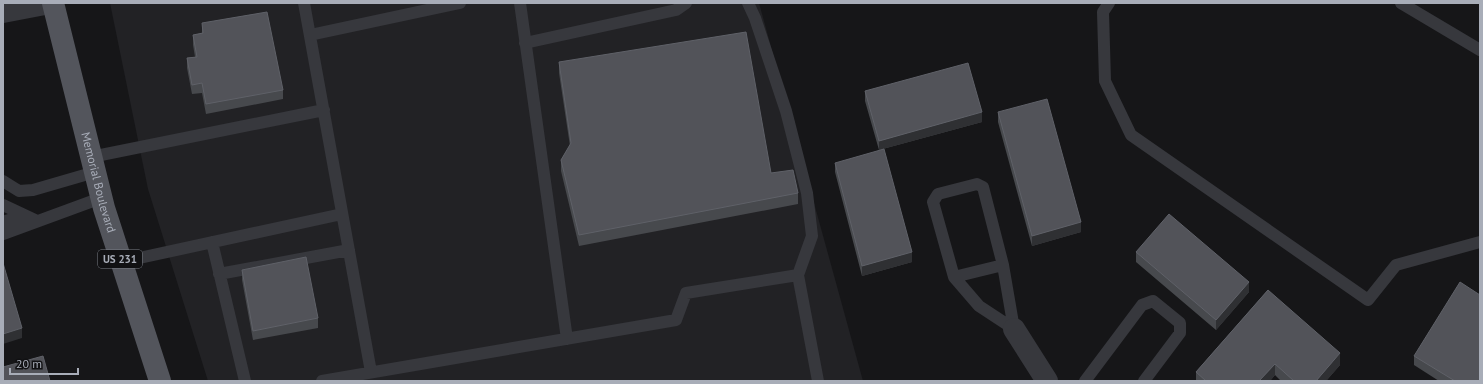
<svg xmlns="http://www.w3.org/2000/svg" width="1483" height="384" viewBox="0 0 1483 384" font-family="'PT Sans',sans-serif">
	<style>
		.built { fill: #222225 }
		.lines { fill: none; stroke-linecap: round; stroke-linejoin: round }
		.lane { stroke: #37383d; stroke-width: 12 }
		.street { stroke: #37383d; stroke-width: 22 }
		.primary { stroke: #53555c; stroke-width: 22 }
		.wall { fill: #47494d }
		.shaded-wall { fill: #2f3033 }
		.building { fill: #525359; stroke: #5f6168 }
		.labels { text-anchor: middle; stroke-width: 3; stroke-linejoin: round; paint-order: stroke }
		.shield { fill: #111113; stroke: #7b7e86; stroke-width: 1 }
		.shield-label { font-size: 11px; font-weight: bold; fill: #a8adb8 }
		.street-label { font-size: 12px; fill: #a8adb8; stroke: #111113 }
	</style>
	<rect width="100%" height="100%" fill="#161618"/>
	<path class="built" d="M 110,3 L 759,3 L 863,381 L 208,381 L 148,189 Z"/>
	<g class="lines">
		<path class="lane" d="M 304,3 L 371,372
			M 520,3 L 567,339
			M 748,3 L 755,18 L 786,111 L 807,193 L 812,236 L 798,275
			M 1109,3 L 1103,12 L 1105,81 L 1131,135 L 1368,300 L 1396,265 L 1480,242
			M 1401,3 L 1480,50
			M 310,35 L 460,3
			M 525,43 L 676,10 L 686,3
			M 91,157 L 324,110
			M 3,181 L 19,191 L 33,190 L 95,172
			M 3,205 L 37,221
			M 3,222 L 24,215
			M 3,234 L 101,198
			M 212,242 L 245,381
			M 121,262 L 342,214
			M 1003,265 L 954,277 L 933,202 L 938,194 L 977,184 L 983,187 L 1003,265 L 1014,329
			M 219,274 L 349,250
			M 954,277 L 979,306 L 1014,329
			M 322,381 L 676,320 L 686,293 L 798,275 L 818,381
			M 1085,381 L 1142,305 L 1153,301 L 1180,323 L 1180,333 L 1144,381"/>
		<path class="street" d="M 3,12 L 50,3
			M 1014,329 L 1047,381"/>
		<path class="primary" id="s1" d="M 53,3 L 104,208 L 160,381"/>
	</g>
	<path class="wall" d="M 202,23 L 283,90 L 283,99 L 206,114 L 202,93 L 192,94 L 187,68 L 187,58 L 195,57 L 193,45 L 193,35 L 202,33 Z
		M 559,62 L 771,173 L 798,193 L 798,204 L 579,246 L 561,171 L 561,160 L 570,146 L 559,73 Z
		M 865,91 L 982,122 L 879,150 L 865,101 Z
		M 998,112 L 1081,232 L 1032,246 L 998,122 Z
		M 835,163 L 912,262 L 862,276 L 835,172 Z
		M 1136,252 L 1249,292 L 1216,330 L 1136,262 Z
		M 242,270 L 318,318 L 318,328 L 253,340 L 242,280 Z
		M 1268,290 L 1340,365 L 1326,381 L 1281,381 L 1275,375 L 1270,381 L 1196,381 L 1196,372 Z
		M 1414,356 L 1480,381 L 1439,381 L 1414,365 Z"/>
	<path class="shaded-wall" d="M 982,112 L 982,122 L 879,150 L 879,141 Z
		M 1081,222 L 1081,232 L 1032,246 L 1032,236 Z
		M 912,252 L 912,262 L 862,276 L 862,266 Z
		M 1249,282 L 1249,292 L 1216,330 L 1216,320 Z
		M 22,328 L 22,338 L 3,344 L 3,334 Z
		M 1340,353 L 1340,365 L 1326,381 L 1316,381 Z
		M 1275,364 L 1275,375 L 1270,381 L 1259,381 Z"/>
	<path class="building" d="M 267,12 L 283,90 L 206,104 L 202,83 L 192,85 L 187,58 L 197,57 L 193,35 L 203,33 L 202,23 Z
		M 746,32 L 771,173 L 793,170 L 798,193 L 579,235 L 561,160 L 571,143 L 559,62 Z
		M 968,63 L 982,112 L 879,141 L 865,91 Z
		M 1047,99 L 1081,222 L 1032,236 L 998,112 Z
		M 884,149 L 912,252 L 862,266 L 835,163 Z
		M 1169,214 L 1249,282 L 1216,320 L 1136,252 Z
		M 306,257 L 318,318 L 253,331 L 242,270 Z
		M 3,263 L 22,328 L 3,334 Z
		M 1460,282 L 1480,295 L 1480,381 L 1455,381 L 1414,356 Z
		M 1268,290 L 1340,353 L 1316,381 L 1294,381 L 1275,364 L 1259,381 L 1206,381 L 1196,372 Z
		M 43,356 L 50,381 L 3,381 L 3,367 Z"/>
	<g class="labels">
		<rect class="shield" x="98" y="250" width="44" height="18" rx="3"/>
		<g class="shield-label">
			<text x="120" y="263">US 231</text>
		</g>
		<g class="street-label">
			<text dy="4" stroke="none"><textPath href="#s1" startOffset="185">Memorial Boulevard</textPath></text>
		</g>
	</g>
	<rect width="1483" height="384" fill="none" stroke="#a8adb8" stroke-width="8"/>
	<path d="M10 368v6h68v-6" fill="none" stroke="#a8adb8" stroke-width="2"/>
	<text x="16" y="368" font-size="12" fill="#a8adb8" stroke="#111113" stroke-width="3" paint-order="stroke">20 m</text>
</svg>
